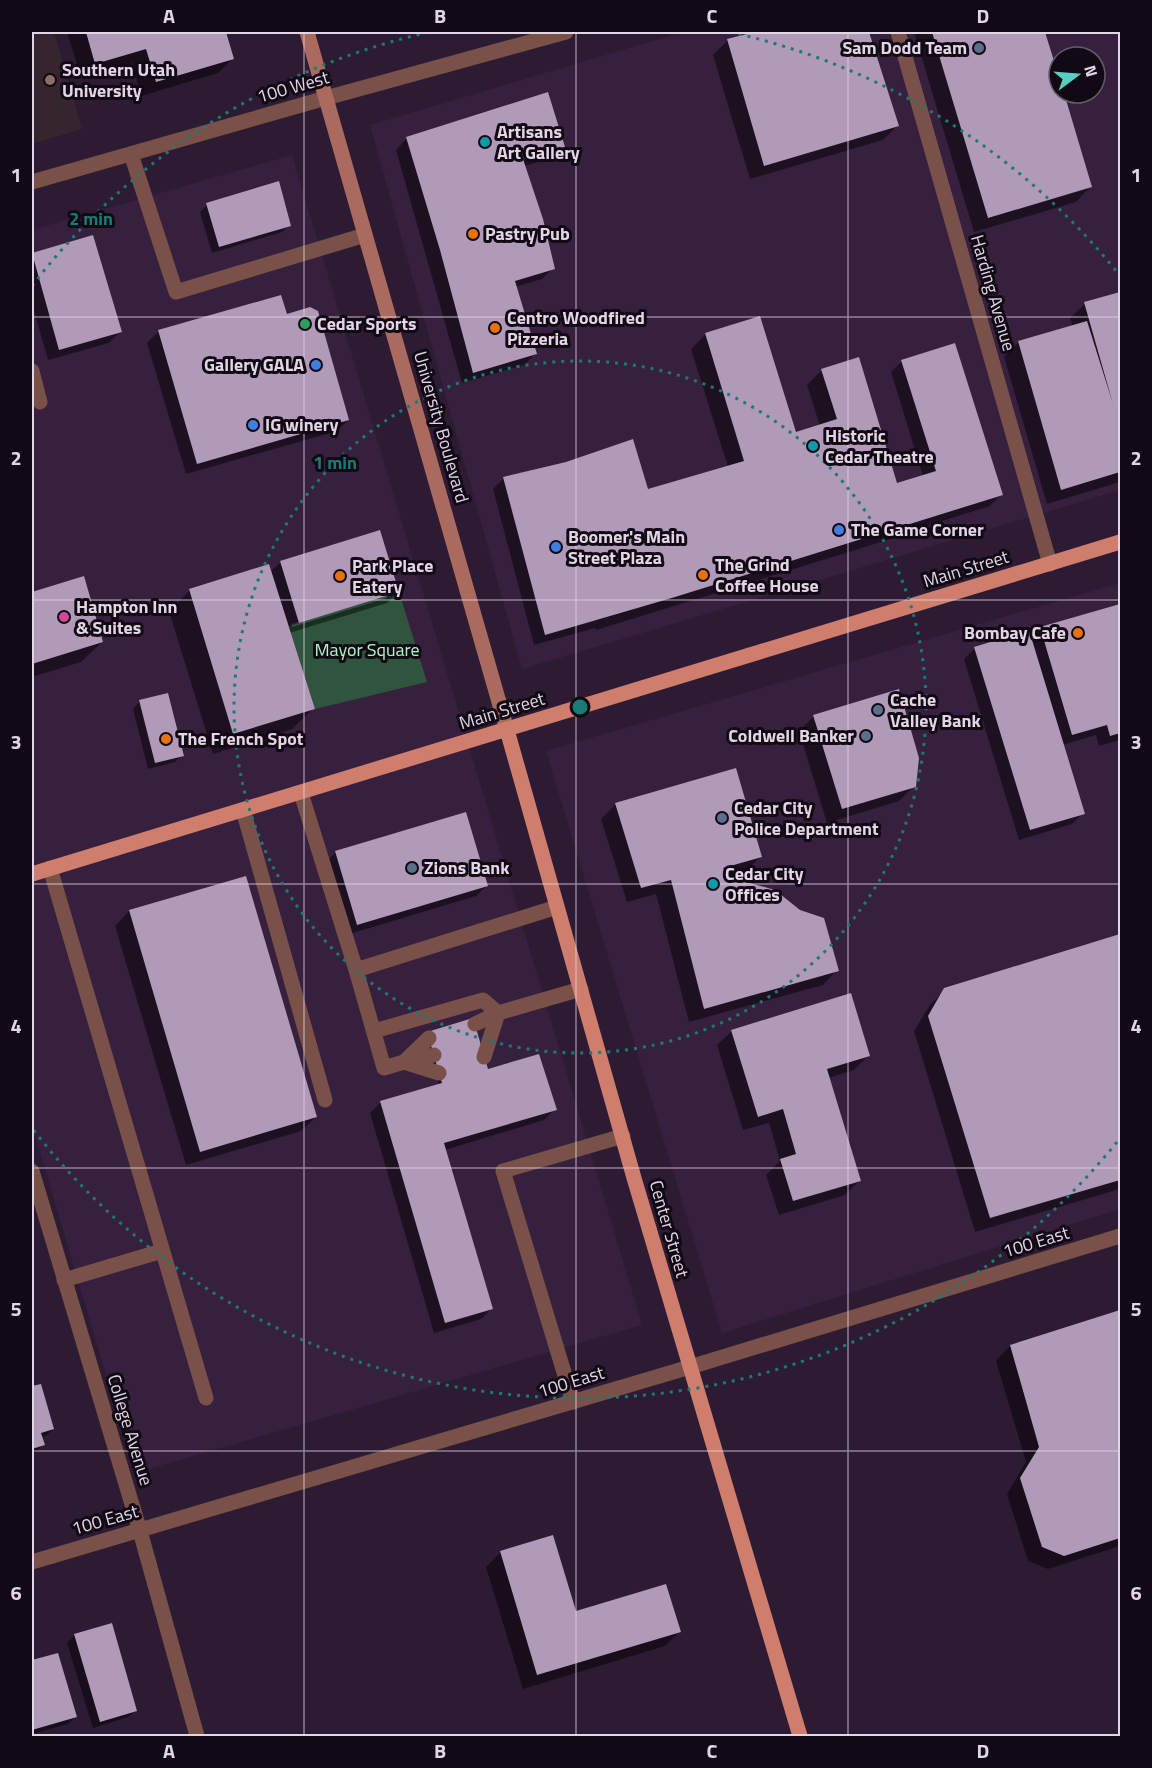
<svg xmlns="http://www.w3.org/2000/svg" width="1152" height="1768" viewBox="0 0 1152 1768" font-family="'Titillium Web',sans-serif">
	<style>
		.built { fill: #37203e; fill-rule: evenodd }
		.education { fill: #35252f }
		.green { fill: #2f553e }
		.shadow { fill: #0007; fill-rule: evenodd }
		.building { fill: #b09ab8 }
		.lines { fill: none; stroke-linecap: round; stroke-linejoin: round }
		.lane { stroke: #795149; stroke-width: 15 }
		.street { stroke: #795149; stroke-width: 15 }
		.secondary { stroke: #aa6a5d; stroke-width: 15 }
		.primary { stroke: #cf7d6c; stroke-width: 15 }
		.grid { fill: none; stroke: #e2d6e6; stroke-width: 1.5; stroke-opacity: 0.55 }
		.ring { fill: none; stroke: #1a7b74; stroke-width: 3; stroke-dasharray: 3 6 }
		.service-dot { fill: #5c6f8a; stroke: #110914; stroke-width: 2 }
		.education-dot { fill: #8d6e63; stroke: #110914; stroke-width: 2 }
		.culture-dot { fill: #0f9aa8; stroke: #110914; stroke-width: 2 }
		.food-dot { fill: #e8710a; stroke: #110914; stroke-width: 2 }
		.leisure-dot { fill: #2e9e5b; stroke: #110914; stroke-width: 2 }
		.shop-dot { fill: #3f7fe0; stroke: #110914; stroke-width: 2 }
		.hotel-dot { fill: #d1479c; stroke: #110914; stroke-width: 2 }
		.labels { text-anchor: middle; stroke-width: 6; stroke-linejoin: round; paint-order: stroke }
		.poi-label { font-size: 18px; font-weight: bold; fill: #e2d6e6; stroke: #110914; text-anchor: start }
		.street-label { font-size: 18px; fill: #e2d6e6; stroke: #110914 }
		.park-label { font-size: 18px; fill: #aef5c7; stroke: #110914 }
		.centre { fill: #1a7b74; stroke: #110914; stroke-width: 3 }
		.ring-label { font-size: 18px; text-anchor: middle; font-weight: bold; fill: #1a7b74; stroke: #110914; stroke-width: 6; stroke-linejoin: round; paint-order: stroke }
		.neatline { fill: none; stroke: #e2d6e6; stroke-width: 2 }
		.grid-label { font-size: 20px; text-anchor: middle; font-weight: bold; fill: #e2d6e6 }
	</style>
	<rect width="100%" height="100%" fill="#2d1b33"/>
	<path class="built" d="M 683,32 L 1120,32 L 1120,490 L 522,669 L 370,125 ZM 1059,57 L 1095,57 L 1095,93 L 1059,93 Z
		M 292,155 L 642,1325 L 135,1473 L 32,1125 L 32,230 Z
		M 1120,583 L 1120,1209 L 722,1333 L 546,751 Z"/>
	<path class="education" d="M 32,32 L 54,32 L 82,129 L 32,144 Z"/>
	<path class="green" d="M 399,592 L 427,682 L 315,709 L 289,626 Z"/>
	<path class="shadow" d="M 67,32 L 224,32 L 232,59 L 218,73 L 141,96 L 132,63 L 81,78 Z
		M 761,32 L 867,32 L 897,126 L 883,140 L 750,179 L 713,55 L 728,40 Z
		M 914,32 L 1044,32 L 1059,82 L 1059,93 L 1062,93 L 1090,187 L 1076,202 L 974,232 Z
		M 407,138 L 563,147 L 552,158 L 524,166 L 553,268 L 542,279 L 515,287 L 535,354 L 524,365 L 462,383 L 396,150 Z
		M 207,205 L 289,225 L 282,232 L 212,253 L 200,212 Z
		M 92,237 L 120,332 L 109,343 L 48,360 L 32,304 L 32,254 Z
		M 1120,294 L 1120,482 L 1047,504 L 1004,357 L 1019,342 L 1073,327 L 1070,318 L 1085,304 Z
		M 280,297 L 286,316 L 348,420 L 337,431 L 186,474 L 147,343 L 158,332 Z
		M 706,334 L 795,434 L 820,426 L 807,385 L 822,370 L 896,485 L 923,476 L 891,372 L 902,361 L 1001,494 L 990,506 L 897,535 L 894,538 L 596,630 L 595,628 L 534,645 L 493,489 L 504,478 L 647,491 L 728,467 L 691,349 Z
		M 281,562 L 398,592 L 387,603 L 289,633 L 313,709 L 292,729 L 213,754 L 169,611 L 190,590 L 270,572 ZM 387,595 L 387,598 L 292,627 L 291,624 Z
		M 83,578 L 102,642 L 81,662 L 32,677 L 32,593 Z
		M 1120,606 L 1120,740 L 1099,746 L 1096,735 L 1062,745 L 1083,813 L 1072,824 L 1019,840 L 964,659 L 975,648 L 1030,640 L 1041,629 Z
		M 140,701 L 182,755 L 175,762 L 148,769 L 133,709 Z
		M 814,716 L 914,786 L 899,801 L 827,823 L 799,731 Z
		M 616,804 L 760,857 L 746,871 L 728,876 L 837,970 L 823,985 L 689,1022 L 656,894 L 627,902 L 601,819 Z
		M 336,852 L 487,885 L 476,896 L 346,935 L 325,863 Z
		M 129,911 L 316,1117 L 301,1131 L 186,1165 L 115,926 Z
		M 1120,936 L 1120,1189 L 975,1232 L 914,1031 L 930,1005 L 945,990 Z
		M 732,1031 L 869,1055 L 854,1070 L 828,1078 L 860,1180 L 845,1195 L 779,1215 L 766,1175 L 780,1161 L 769,1123 L 743,1130 L 717,1045 Z
		M 424,1036 L 486,1069 L 555,1109 L 544,1120 L 445,1150 L 492,1308 L 481,1319 L 434,1333 L 370,1113 L 381,1102 L 439,1085 Z
		M 1120,1311 L 1120,1546 L 1048,1569 L 1028,1561 L 1007,1494 L 1026,1462 L 996,1361 L 1010,1346 Z
		M 40,1385 L 53,1429 L 46,1436 L 41,1437 L 43,1445 L 36,1452 L 32,1453 L 32,1388 Z
		M 501,1552 L 575,1613 L 679,1632 L 665,1646 L 523,1689 L 486,1567 Z
		M 75,1635 L 136,1710 L 128,1717 L 93,1728 L 67,1643 Z
		M 57,1655 L 75,1717 L 68,1724 L 32,1734 L 32,1662 Z"/>
	<path class="building" d="M 86,32 L 226,32 L 234,59 L 156,82 L 146,49 L 95,64 Z
		M 755,32 L 869,32 L 899,126 L 764,166 L 727,39 Z
		M 932,32 L 1045,32 L 1059,77 L 1059,93 L 1064,93 L 1092,187 L 988,218 Z
		M 548,92 L 565,147 L 523,159 L 543,219 L 555,269 L 515,281 L 537,354 L 473,373 L 440,250 L 406,137 Z
		M 279,181 L 291,226 L 219,247 L 206,203 Z
		M 93,235 L 122,332 L 59,350 L 32,253 Z
		M 1120,292 L 1120,472 L 1061,490 L 1018,341 L 1087,321 L 1113,404 L 1084,302 Z
		M 281,295 L 287,314 L 310,307 L 318,311 L 349,420 L 197,464 L 158,330 Z
		M 760,316 L 796,432 L 837,419 L 821,369 L 859,357 L 897,483 L 936,471 L 901,360 L 955,343 L 1003,495 L 675,597 L 545,635 L 503,477 L 566,462 L 633,439 L 648,489 L 744,461 L 705,333 Z
		M 380,530 L 399,592 L 299,623 L 280,561 Z
		M 269,564 L 315,709 L 233,734 L 189,589 Z
		M 84,576 L 103,642 L 32,664 L 32,592 Z
		M 1120,604 L 1120,733 L 1110,736 L 1107,725 L 1072,735 L 1040,627 Z
		M 1029,630 L 1085,814 L 1030,830 L 974,647 Z
		M 899,689 L 919,758 L 916,787 L 842,809 L 813,715 Z
		M 168,693 L 184,756 L 155,763 L 139,700 Z
		M 736,768 L 762,857 L 723,868 L 732,878 L 775,890 L 800,910 L 824,918 L 839,971 L 704,1009 L 671,880 L 641,888 L 615,803 Z
		M 466,812 L 488,886 L 357,925 L 335,851 Z
		M 246,876 L 317,1117 L 200,1152 L 129,910 Z
		M 1120,934 L 1120,1180 L 990,1218 L 928,1016 L 944,988 Z
		M 851,993 L 870,1056 L 827,1069 L 861,1181 L 793,1201 L 780,1159 L 796,1154 L 783,1109 L 758,1117 L 731,1030 Z
		M 473,1018 L 488,1069 L 539,1054 L 557,1110 L 444,1143 L 493,1309 L 445,1323 L 380,1101 L 442,1083 L 427,1032 Z
		M 1120,1310 L 1120,1538 L 1064,1556 L 1042,1547 L 1020,1478 L 1039,1447 L 1010,1345 Z
		M 41,1384 L 54,1429 L 41,1433 L 45,1445 L 32,1449 L 32,1386 Z
		M 553,1535 L 576,1611 L 666,1584 L 681,1632 L 537,1675 L 500,1551 Z
		M 112,1623 L 137,1711 L 100,1722 L 74,1634 Z
		M 58,1653 L 77,1717 L 32,1730 L 32,1660 Z"/>
	<g class="lines">
		<path class="lane" d="M 131,154 L 176,292 L 365,235
			M 32,371 L 40,402
			M 301,793 L 356,970
			M 243,810 L 325,1100
			M 50,868 L 206,1398
			M 475,1024 L 498,1013
			M 374,1031 L 483,1000 L 498,1013
			M 484,1057 L 498,1013 L 581,989
			M 407,1061 L 434,1055
			M 404,1062 L 429,1038
			M 439,1073 L 404,1062 L 384,1068 L 356,970 L 557,907
			M 64,1280 L 162,1251
			M 573,1402 L 503,1171 L 623,1136"/>
		<path class="street" d="M 898,32 L 1050,564
			M 32,182 L 326,98 L 566,32
			M 32,1171 L 140,1531 L 197,1736
			M 32,1562 L 690,1367 L 1120,1236"/>
		<path class="secondary" d="M 307,32 L 507,730"/>
		<path class="primary" d="M 507,730 L 634,1178 L 800,1736
			M 32,874 L 1120,542"/>
	</g>
	<path class="grid" d="M 304,32 L 304,1736M 576,32 L 576,1736M 848,32 L 848,1736M 32,317 L 1120,317M 32,600 L 1120,600M 32,884 L 1120,884M 32,1168 L 1120,1168M 32,1451 L 1120,1451"/>
	<g class="ring">
		<circle cx="580" cy="707" r="346"/>
		<path d="M1117 1142A691 691 0 0 1 32 1128M32 286A691 691 0 0 1 430 32M730 32A691 691 0 0 1 1117 272"/>
	</g>
	<g class="service-dot">
		<circle cx="979" cy="48" r="6"/>
		<circle cx="878" cy="710" r="6"/>
		<circle cx="866" cy="736" r="6"/>
		<circle cx="722" cy="818" r="6"/>
		<circle cx="412" cy="868" r="6"/>
	</g>
	<circle class="education-dot" cx="50" cy="80" r="6"/>
	<g class="culture-dot">
		<circle cx="485" cy="142" r="6"/>
		<circle cx="813" cy="446" r="6"/>
		<circle cx="713" cy="884" r="6"/>
	</g>
	<g class="food-dot">
		<circle cx="473" cy="234" r="6"/>
		<circle cx="495" cy="328" r="6"/>
		<circle cx="703" cy="575" r="6"/>
		<circle cx="340" cy="576" r="6"/>
		<circle cx="1078" cy="633" r="6"/>
		<circle cx="166" cy="739" r="6"/>
	</g>
	<circle class="leisure-dot" cx="305" cy="324" r="6"/>
	<g class="shop-dot">
		<circle cx="316" cy="365" r="6"/>
		<circle cx="253" cy="425" r="6"/>
		<circle cx="839" cy="530" r="6"/>
		<circle cx="556" cy="547" r="6"/>
	</g>
	<circle class="hotel-dot" cx="64" cy="617" r="6"/>
	<g class="labels">
		<g class="poi-label">
			<text x="967" y="54" text-anchor="end">Sam Dodd Team</text>
			<text x="62" y="76">Southern Utah<tspan x="62" dy="21">University</tspan></text>
			<text x="497" y="138">Artisans<tspan x="497" dy="21">Art Gallery</tspan></text>
			<text x="485" y="240">Pastry Pub</text>
			<text x="507" y="324">Centro Woodfired<tspan x="507" dy="21">Pizzeria</tspan></text>
			<text x="317" y="330">Cedar Sports</text>
			<text x="304" y="371" text-anchor="end">Gallery GALA</text>
			<text x="265" y="431">IG winery</text>
			<text x="825" y="442">Historic<tspan x="825" dy="21">Cedar Theatre</tspan></text>
			<text x="851" y="536">The Game Corner</text>
			<text x="568" y="543">Boomer's Main<tspan x="568" dy="21">Street Plaza</tspan></text>
			<text x="715" y="571">The Grind<tspan x="715" dy="21">Coffee House</tspan></text>
			<text x="352" y="572">Park Place<tspan x="352" dy="21">Eatery</tspan></text>
			<text x="76" y="613">Hampton Inn<tspan x="76" dy="21">&amp; Suites</tspan></text>
			<text x="1066" y="639" text-anchor="end">Bombay Cafe</text>
			<text x="890" y="706">Cache<tspan x="890" dy="21">Valley Bank</tspan></text>
			<text x="854" y="742" text-anchor="end">Coldwell Banker</text>
			<text x="178" y="745">The French Spot</text>
			<text x="734" y="814">Cedar City<tspan x="734" dy="21">Police Department</tspan></text>
			<text x="424" y="874">Zions Bank</text>
			<text x="725" y="880">Cedar City<tspan x="725" dy="21">Offices</tspan></text>
		</g>
		<g class="street-label">
			<text transform="translate(293 87) rotate(-16)" y="6">100 West</text>
			<text transform="translate(993 293) rotate(74)" y="6">Harding Avenue</text>
			<text transform="translate(441 427) rotate(74)" y="6">University Boulevard</text>
			<text transform="translate(966 569) rotate(-17)" y="6">Main Street</text>
			<text transform="translate(502 711) rotate(-17)" y="6">Main Street</text>
			<text transform="translate(669 1229) rotate(74)" y="6">Center Street</text>
			<text transform="translate(1036 1242) rotate(-17)" y="6">100 East</text>
			<text transform="translate(571 1382) rotate(-17)" y="6">100 East</text>
			<text transform="translate(130 1430) rotate(73)" y="6">College Avenue</text>
			<text transform="translate(105 1520) rotate(-16)" y="6">100 East</text>
		</g>
		<g class="park-label">
			<text x="367" y="656">Mayor Square</text>
		</g>
	</g>
	<circle cx="580" cy="707" r="9" class="centre"/>
	<g class="ring-label">
		<text x="91" y="225">2 min</text>
		<text x="335" y="469">1 min</text>
	</g>
	<rect width="1152" height="1768" fill="none" stroke="#110914" stroke-width="66"/>
	<g transform="translate(1077 75) rotate(74)"><circle r="28" fill="#110914" stroke="#655b68" stroke-width="1.5"/>
	<path d="M0-4.5L10 22L0 15L-10 22Z" fill="#57cec2"/>
	<text y="-9" font-size="16" font-weight="bold" text-anchor="middle" fill="#e2d6e6">N</text>
	</g>
	<rect x="33" y="33" width="1086" height="1702" class="neatline"/>
	<g class="grid-label">
		<text x="169" y="23">A</text>
		<text x="440" y="23">B</text>
		<text x="712" y="23">C</text>
		<text x="983" y="23">D</text>
		<text x="16" y="182">1</text>
		<text x="1136" y="182">1</text>
		<text x="16" y="465">2</text>
		<text x="1136" y="465">2</text>
		<text x="16" y="749">3</text>
		<text x="1136" y="749">3</text>
		<text x="16" y="1033">4</text>
		<text x="1136" y="1033">4</text>
		<text x="16" y="1316">5</text>
		<text x="1136" y="1316">5</text>
		<text x="16" y="1600">6</text>
		<text x="1136" y="1600">6</text>
		<text x="169" y="1758">A</text>
		<text x="440" y="1758">B</text>
		<text x="712" y="1758">C</text>
		<text x="983" y="1758">D</text>
	</g>
</svg>
